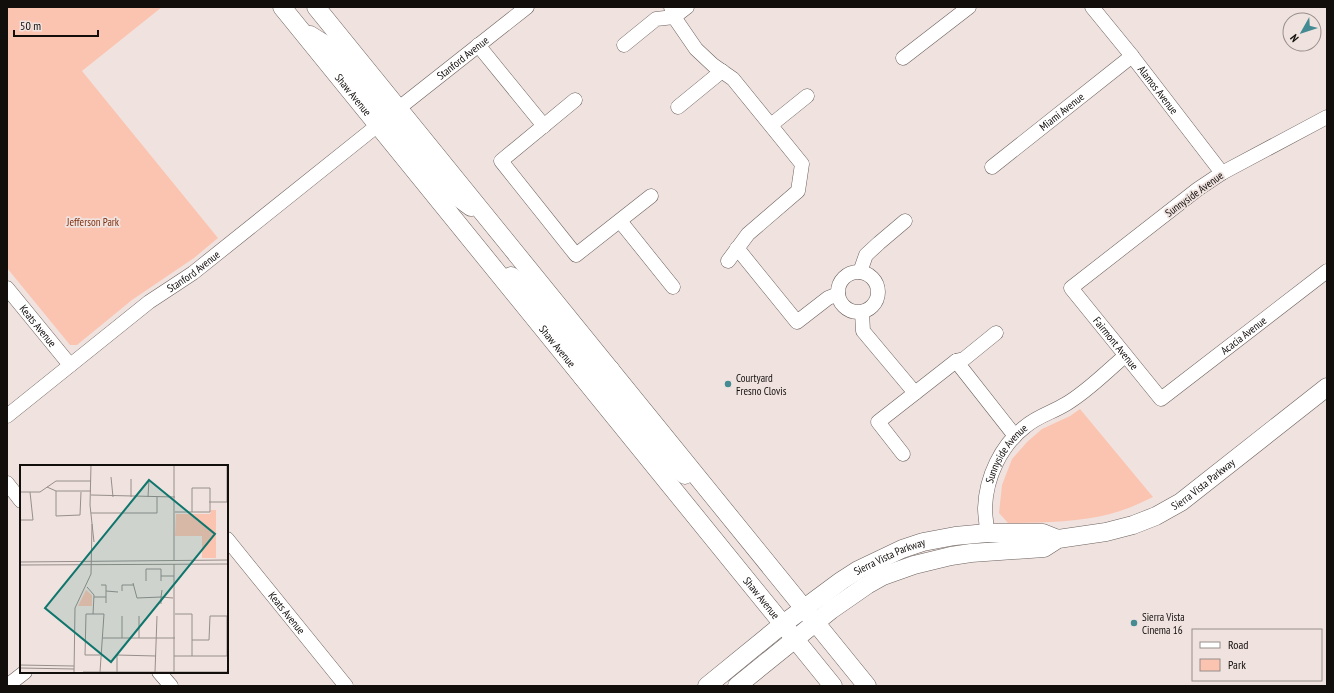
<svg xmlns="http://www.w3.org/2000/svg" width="1334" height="693" viewBox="0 0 1334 693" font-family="'PT Sans Narrow',sans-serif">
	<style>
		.green { fill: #fbc4b1 }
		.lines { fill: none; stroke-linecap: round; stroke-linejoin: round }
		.minor-casing { stroke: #6b605d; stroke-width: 15 }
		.major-casing { stroke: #6b605d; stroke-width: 19 }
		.minor { stroke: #fff; stroke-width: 14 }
		.major { stroke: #fff; stroke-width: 18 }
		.poi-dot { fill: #448b93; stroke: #f0e3df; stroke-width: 1.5 }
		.labels { text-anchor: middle; stroke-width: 3.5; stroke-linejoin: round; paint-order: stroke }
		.street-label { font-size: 11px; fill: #120e0c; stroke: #f0e3df }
		.park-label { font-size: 11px; fill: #7f2e0e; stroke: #f0e3df }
		.poi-label { font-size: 11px; fill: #120e0c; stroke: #f0e3df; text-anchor: start }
		.inset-road { fill: none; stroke: #978e8b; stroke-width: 1 }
		.view { fill: #0f766e; fill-opacity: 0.15; stroke: #0f766e; stroke-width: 2 }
		.inset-edge { fill: none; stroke: #120e0c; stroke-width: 2 }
	</style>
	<rect width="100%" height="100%" fill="#f0e3df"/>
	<path class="green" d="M 7,7 L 162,7 L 82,71 L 218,238 L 194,258 L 132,300 L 77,345 L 70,345 L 7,268 Z
		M 1080,409 L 1153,497 C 1139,504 1125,510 1110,514 C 1080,522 1038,523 1008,523 L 999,513 L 1002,485 L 1012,459 L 1027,442 L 1042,429 L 1070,416 Z"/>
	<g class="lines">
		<g class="minor-casing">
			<g id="minor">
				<path d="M 671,7 L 674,17 L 687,7"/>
				<path id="s1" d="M 1092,7 L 1132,56 L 1222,173"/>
				<path d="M 478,45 L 544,126"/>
				<path d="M 624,45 L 656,19 L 674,17 L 696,49 L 713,65 L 733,79 L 802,164 L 798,191 L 748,234 L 728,261"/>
				<path d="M 903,58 L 969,7"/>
				<path d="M 575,100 L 501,161 L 576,255 L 651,196"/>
				<path d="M 678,107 L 722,71"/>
				<path id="s2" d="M 399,108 L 527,7"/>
				<path id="s3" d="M 1327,117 L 1222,173 L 1198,189 L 1071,288 L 1161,399 L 1327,271"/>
				<path d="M 771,125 L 807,96"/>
				<path id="s4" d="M 992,167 L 1132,56"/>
				<path d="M 620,221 L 673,287"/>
				<path d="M 737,248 L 797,322 L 828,298 L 838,294"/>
				<path d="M 860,272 L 866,255 L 879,243 L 905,221"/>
				<circle cx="858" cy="292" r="20"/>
				<path id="s5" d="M 7,288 L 70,365"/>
				<path d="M 862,312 L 863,331 L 915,393"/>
				<path d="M 996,333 L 964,359 L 956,361 L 1015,436"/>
				<path id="s6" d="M 7,416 L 149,302 L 193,273 L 378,125"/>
				<path d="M 903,454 L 878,422 L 956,361"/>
				<path d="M 7,483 L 21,501"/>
				<path id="s7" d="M 987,533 C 987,525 985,516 985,508 C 986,477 1001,445 1026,426 C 1038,416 1053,412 1066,404 C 1088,391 1106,372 1125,356"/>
				<path id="s8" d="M 227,539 L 346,686"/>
				<path d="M 159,672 L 171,686"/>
				<path d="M 7,686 L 25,672"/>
			</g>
		</g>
		<g class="major-casing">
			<g id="major">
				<path id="s9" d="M 282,7 L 833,686"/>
				<path d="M 316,7 L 867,686"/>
				<path d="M 310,35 L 334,50 L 381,108 C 388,111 392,111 399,108"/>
				<path d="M 378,125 L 384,123 L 392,123 L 398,129 L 452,193 L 471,207"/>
				<path d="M 511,276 L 533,296 L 589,364 L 596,368 L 610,369"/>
				<path d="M 583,378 L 595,377 L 603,380 L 664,456 L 685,475"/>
				<path id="s10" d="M 707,686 L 783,624 L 841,581 L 858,570 L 902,549 L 923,542 L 955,536 L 987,533 L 1043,533 L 1058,539"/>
				<path id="s11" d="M 737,686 L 831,610 L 867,585 L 883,576 L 914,565 L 951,556 L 971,553 L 1044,548 L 1058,539 L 1106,532 L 1133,525 L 1156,516 L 1181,502 L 1327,387"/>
			</g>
		</g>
		<use href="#minor" class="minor"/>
		<use href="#major" class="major"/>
	</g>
	<g class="poi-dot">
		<circle cx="728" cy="384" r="4"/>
		<circle cx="1134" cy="623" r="4"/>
	</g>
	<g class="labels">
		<g class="street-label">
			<text dy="4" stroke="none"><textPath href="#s2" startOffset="81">Stanford Avenue</textPath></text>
			<text dy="4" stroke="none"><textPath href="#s1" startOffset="106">Alamos Avenue</textPath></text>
			<text dy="4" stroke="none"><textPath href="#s9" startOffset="113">Shaw Avenue</textPath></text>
			<text dy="4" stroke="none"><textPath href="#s4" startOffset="89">Miami Avenue</textPath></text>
			<text transform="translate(1194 194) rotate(-36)" y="4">Sunnyside Avenue</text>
			<text dy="4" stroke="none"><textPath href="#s6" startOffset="236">Stanford Avenue</textPath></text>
			<text dy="4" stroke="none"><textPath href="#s5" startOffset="49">Keats Avenue</textPath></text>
			<text dy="4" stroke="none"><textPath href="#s3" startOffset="556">Acacia Avenue</textPath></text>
			<text dy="4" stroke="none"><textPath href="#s3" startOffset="380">Fairmont Avenue</textPath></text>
			<text dy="4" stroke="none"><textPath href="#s9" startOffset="437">Shaw Avenue</textPath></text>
			<text dy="4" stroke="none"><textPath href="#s7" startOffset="85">Sunnyside Avenue</textPath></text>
			<text dy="4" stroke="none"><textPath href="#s11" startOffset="522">Sierra Vista Parkway</textPath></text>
			<text dy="4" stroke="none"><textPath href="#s10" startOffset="225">Sierra Vista Parkway</textPath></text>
			<text dy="4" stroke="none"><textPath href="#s9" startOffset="761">Shaw Avenue</textPath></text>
			<text dy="4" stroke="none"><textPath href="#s8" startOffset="95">Keats Avenue</textPath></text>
		</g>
		<g class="park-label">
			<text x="93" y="226">Jefferson Park</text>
		</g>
		<g class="poi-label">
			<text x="736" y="382">Courtyard<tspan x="736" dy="13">Fresno Clovis</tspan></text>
			<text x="1142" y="621">Sierra Vista<tspan x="1142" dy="13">Cinema 16</tspan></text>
		</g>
	</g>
	<g transform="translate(20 465)">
		<rect width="208" height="208" fill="#f0e3df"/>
		<path d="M 191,45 L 196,45 L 196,93 L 182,93 L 182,71 L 155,71 L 156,49 L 190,49 ZM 66,125 L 72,130 L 72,141 L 58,141 Z" fill="#fbc4b1"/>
		<path class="inset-road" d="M 71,0 L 70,40 L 74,77M 154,0 L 154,95M 91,12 L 93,32M 27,22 L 36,26 L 71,26M 36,26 L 36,51 L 60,50 L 61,27M 0,27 L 20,27 L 36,16 L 71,16M 71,30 L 155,32M 111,32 L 111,14M 128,32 L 129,14M 189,37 L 207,37M 207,37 L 207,0M 155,47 L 190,47 L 190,23 L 172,23 L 172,47M 71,48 L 137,48 L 137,32M 0,55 L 13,55 L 10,27M 0,97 L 208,95M 154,99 L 154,207M 0,100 L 208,99M 141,111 L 154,111M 126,116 L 126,104 L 141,104 L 141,116M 113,118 L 117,133 L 141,132 L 142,125M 81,120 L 86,120 L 86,132M 67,122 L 74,130 L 73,149M 86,126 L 98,127M 102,126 L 102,120 L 114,120M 74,132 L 86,132 L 86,138M 141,139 L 141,132 L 153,133M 155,149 L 172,149 L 172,191M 83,173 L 155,173M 102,173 L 102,151M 119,173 L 119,151M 172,175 L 189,175 L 190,151 L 208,151M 154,191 L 208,191M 207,191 L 207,151M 0,200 L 54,201M 0,203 L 54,204M 63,207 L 208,207M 80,207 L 84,149 L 66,149 L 65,190 L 80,190M 97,207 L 97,190 L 136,191M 135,207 L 137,151M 54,208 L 55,143 L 71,109 L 72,59"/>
		<path class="view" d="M 129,15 L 195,69 L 91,197 L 25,143 Z"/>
		<rect width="208" height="208" class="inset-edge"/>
	</g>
	<rect width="1334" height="693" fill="none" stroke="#120e0c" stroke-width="16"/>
	<rect x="1192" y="629" width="130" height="52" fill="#f0e3df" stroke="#978e8b"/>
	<rect x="1200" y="642" width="20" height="6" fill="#ffffff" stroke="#978e8b"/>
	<text x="1228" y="649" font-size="12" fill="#120e0c">Road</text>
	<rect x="1200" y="659" width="20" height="12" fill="#fbc4b1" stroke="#978e8b"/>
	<text x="1228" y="669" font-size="12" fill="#120e0c">Park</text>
	<g transform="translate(1302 32) rotate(231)"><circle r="19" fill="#f0e3df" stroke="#978e8b"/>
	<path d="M0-3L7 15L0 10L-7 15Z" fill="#448b93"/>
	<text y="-6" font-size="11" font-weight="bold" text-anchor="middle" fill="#120e0c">N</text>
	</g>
	<path d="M14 30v6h84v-6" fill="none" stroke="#120e0c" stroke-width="2"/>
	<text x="20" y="30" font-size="12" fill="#120e0c" stroke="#f0e3df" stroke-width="3" paint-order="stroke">50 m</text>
</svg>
